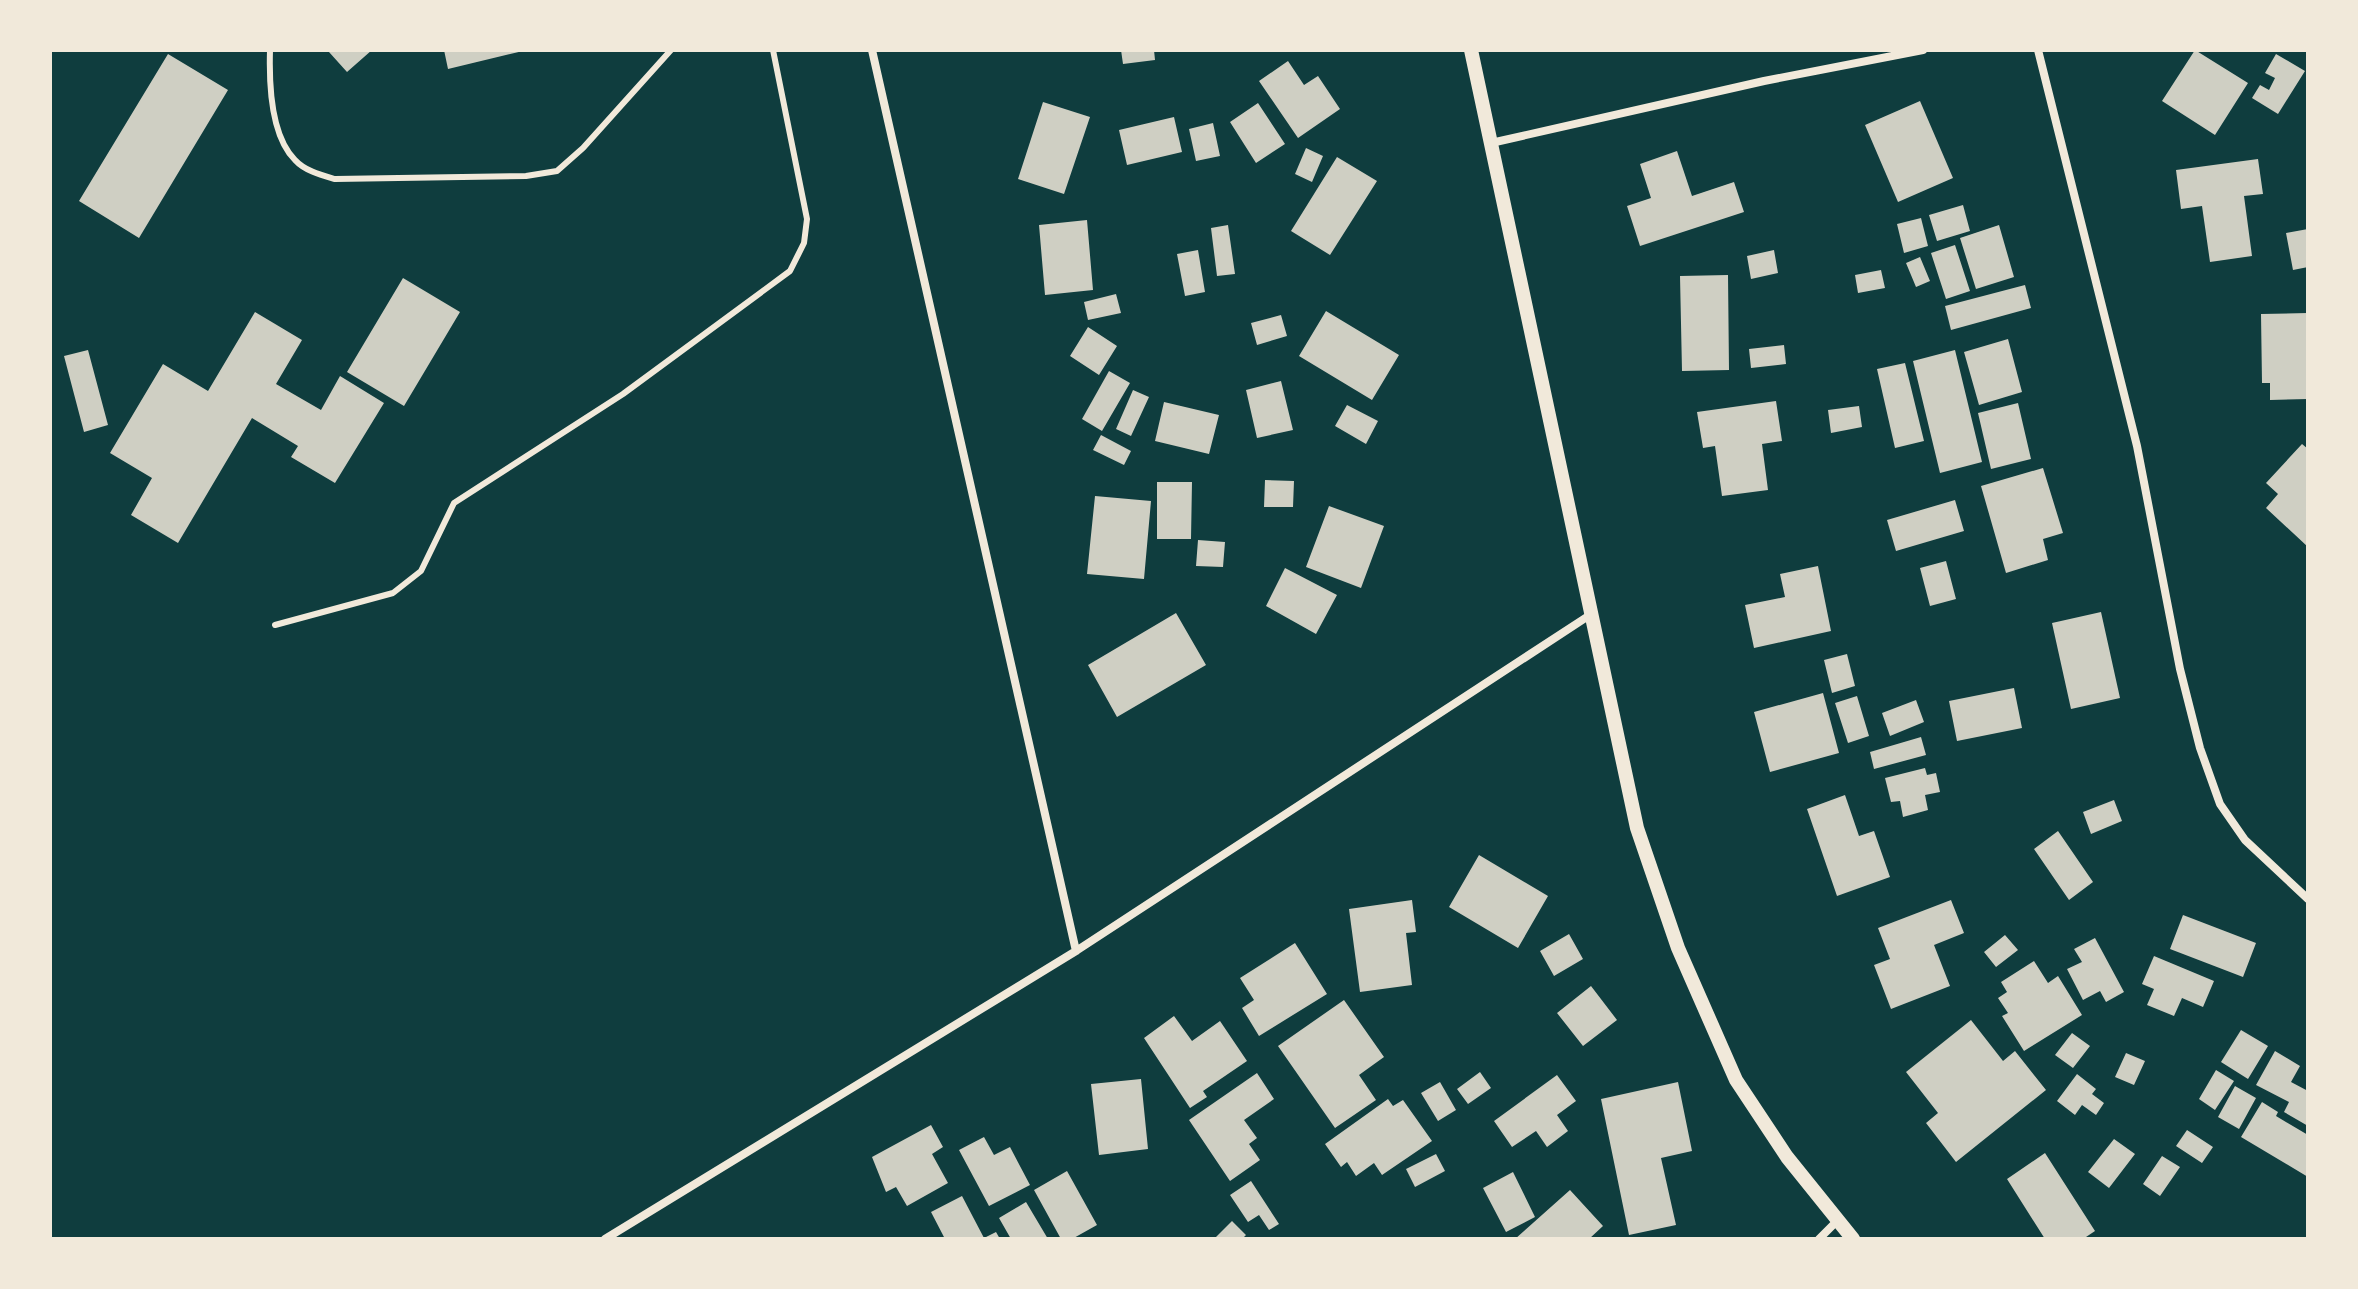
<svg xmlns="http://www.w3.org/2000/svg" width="2358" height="1289" viewBox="0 0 2358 1289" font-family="'Source Sans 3',sans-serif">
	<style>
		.building { fill: #cfcfc3 }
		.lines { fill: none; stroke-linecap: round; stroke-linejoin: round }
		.service { stroke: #f1e9da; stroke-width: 6 }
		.minor { stroke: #f1e9da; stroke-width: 8 }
		.tertiary { stroke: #f1e9da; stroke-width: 14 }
	</style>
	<rect width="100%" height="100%" fill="#0f3d3e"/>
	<path class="building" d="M 331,50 L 372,50 L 347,72 L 329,52 Z
		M 444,50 L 523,50 L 523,51 L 448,69 Z
		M 1121,50 L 1154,50 L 1155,60 L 1123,64 Z
		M 2195,50 L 2248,83 L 2215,135 L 2162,101 Z
		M 168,54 L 228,90 L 139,238 L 79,201 Z
		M 2276,54 L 2305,71 L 2278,114 L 2252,98 L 2260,85 L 2269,90 L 2275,78 L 2265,73 Z
		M 1288,61 L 1304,85 L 1318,76 L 1340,109 L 1298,138 L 1259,81 Z
		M 1920,101 L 1953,178 L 1898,202 L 1865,125 Z
		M 1043,102 L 1090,117 L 1064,194 L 1018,179 Z
		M 1258,103 L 1285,144 L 1256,163 L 1230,122 Z
		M 1174,117 L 1182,152 L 1127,165 L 1119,130 Z
		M 1213,123 L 1220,156 L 1196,161 L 1189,129 Z
		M 1306,148 L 1323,156 L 1312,182 L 1295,174 Z
		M 1677,151 L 1692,196 L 1734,182 L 1744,212 L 1640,246 L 1627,206 L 1651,198 L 1640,164 Z
		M 1337,157 L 1377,181 L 1330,255 L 1291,231 Z
		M 2258,159 L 2263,194 L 2244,196 L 2252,256 L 2210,262 L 2202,206 L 2181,209 L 2176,170 Z
		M 1963,205 L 1970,231 L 1937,241 L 1929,215 Z
		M 1921,218 L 1928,246 L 1904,253 L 1897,224 Z
		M 1087,220 L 1093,290 L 1045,295 L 1039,225 Z
		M 1228,225 L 1235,274 L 1217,276 L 1211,228 Z
		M 1999,225 L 2014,277 L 1976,289 L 1960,238 Z
		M 2308,229 L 2308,267 L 2293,270 L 2286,233 Z
		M 1955,245 L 1970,291 L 1946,299 L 1931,253 Z
		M 1198,250 L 1205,292 L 1185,296 L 1177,254 Z
		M 1774,250 L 1778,273 L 1751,279 L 1747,256 Z
		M 1920,257 L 1930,281 L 1916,287 L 1906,263 Z
		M 1881,270 L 1885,288 L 1858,293 L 1855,275 Z
		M 1728,275 L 1729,370 L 1682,371 L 1680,276 Z
		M 403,278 L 460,312 L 404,406 L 347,372 Z
		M 2025,285 L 2031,308 L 1951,330 L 1945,306 Z
		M 1116,294 L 1121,313 L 1088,320 L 1084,302 Z
		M 1326,311 L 1399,355 L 1372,400 L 1299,356 Z
		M 255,312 L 302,340 L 276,384 L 321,410 L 340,376 L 384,403 L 335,483 L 291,457 L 298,446 L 252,418 L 178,543 L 131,515 L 152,478 L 110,453 L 163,364 L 208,391 Z
		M 2308,313 L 2308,399 L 2270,400 L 2270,383 L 2262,383 L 2261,314 Z
		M 1281,315 L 1287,336 L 1257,345 L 1251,323 Z
		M 1088,327 L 1117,346 L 1099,375 L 1070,356 Z
		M 2008,339 L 2022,392 L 1979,405 L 1964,352 Z
		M 1784,345 L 1786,364 L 1751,368 L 1749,349 Z
		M 88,350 L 108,425 L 84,432 L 64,356 Z
		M 1955,350 L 1982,462 L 1940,473 L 1913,361 Z
		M 1905,363 L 1924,441 L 1895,448 L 1877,369 Z
		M 1109,371 L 1130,383 L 1102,431 L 1082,419 Z
		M 1281,381 L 1293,430 L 1257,438 L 1246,390 Z
		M 1133,390 L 1149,397 L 1131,436 L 1116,429 Z
		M 1776,401 L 1782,441 L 1762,444 L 1768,490 L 1722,496 L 1715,446 L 1703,448 L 1697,412 Z
		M 1164,402 L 1219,415 L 1209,454 L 1155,441 Z
		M 2018,403 L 2031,459 L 1991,469 L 1978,413 Z
		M 1347,405 L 1378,421 L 1366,444 L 1335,426 Z
		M 1859,406 L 1862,427 L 1831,433 L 1828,410 Z
		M 1101,435 L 1131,451 L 1124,465 L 1093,450 Z
		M 2302,444 L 2308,449 L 2308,547 L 2266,508 L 2278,494 L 2266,483 Z
		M 2043,468 L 2063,533 L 2043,539 L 2048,560 L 2006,573 L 1981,486 Z
		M 1265,480 L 1294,481 L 1293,507 L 1264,507 Z
		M 1157,482 L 1192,482 L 1191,539 L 1157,539 Z
		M 1095,496 L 1151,501 L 1144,579 L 1087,574 Z
		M 1955,500 L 1964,531 L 1896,551 L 1887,520 Z
		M 1329,506 L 1384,526 L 1361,588 L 1306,567 Z
		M 1198,540 L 1225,542 L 1223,567 L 1196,566 Z
		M 1946,561 L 1956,599 L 1930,606 L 1920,568 Z
		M 1818,566 L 1831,631 L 1754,648 L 1745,605 L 1785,597 L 1780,574 Z
		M 1285,568 L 1337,595 L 1316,634 L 1266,606 Z
		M 2101,612 L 2120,698 L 2071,709 L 2052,623 Z
		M 1176,613 L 1206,665 L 1117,717 L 1088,665 Z
		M 1847,654 L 1855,686 L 1832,693 L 1824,660 Z
		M 2014,688 L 2022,728 L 1957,741 L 1949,701 Z
		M 1823,693 L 1839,753 L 1770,772 L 1754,712 Z
		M 1857,696 L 1869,736 L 1848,743 L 1835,703 Z
		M 1916,700 L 1924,722 L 1890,736 L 1882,713 Z
		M 1921,737 L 1926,755 L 1874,769 L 1870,752 Z
		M 1925,768 L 1927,775 L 1936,773 L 1940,792 L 1925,795 L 1928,810 L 1903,817 L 1900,801 L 1891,802 L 1885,778 Z
		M 1845,795 L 1859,836 L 1874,831 L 1890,877 L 1837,896 L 1807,809 Z
		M 2114,800 L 2122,821 L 2091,834 L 2083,812 Z
		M 2058,831 L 2093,882 L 2069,900 L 2034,849 Z
		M 1479,855 L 1548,896 L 1518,948 L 1449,907 Z
		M 1412,900 L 1416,932 L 1406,933 L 1412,985 L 1360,992 L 1349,909 Z
		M 1951,900 L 1964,933 L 1934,945 L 1950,986 L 1891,1009 L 1874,965 L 1890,959 L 1878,928 Z
		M 2183,915 L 2256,943 L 2243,977 L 2170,949 Z
		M 1569,934 L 1583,959 L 1554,976 L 1540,951 Z
		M 2005,935 L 2018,950 L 1996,967 L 1984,952 Z
		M 2095,938 L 2124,992 L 2106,1002 L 2100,991 L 2083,1000 L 2067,969 L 2082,962 L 2074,949 Z
		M 1295,943 L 1327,994 L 1259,1036 L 1242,1008 L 1254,1000 L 1240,978 Z
		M 2154,956 L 2214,981 L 2203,1007 L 2182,998 L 2174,1016 L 2147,1005 L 2154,989 L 2142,984 Z
		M 2034,961 L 2048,983 L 2058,976 L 2082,1015 L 2024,1051 L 2002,1016 L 2008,1013 L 1998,998 L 2007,992 L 2001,982 Z
		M 1591,986 L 1617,1020 L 1583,1046 L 1557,1013 Z
		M 1344,1000 L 1384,1057 L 1359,1075 L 1376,1100 L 1335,1128 L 1278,1046 Z
		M 1174,1016 L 1192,1041 L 1220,1021 L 1247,1061 L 1203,1091 L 1207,1097 L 1190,1108 L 1144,1038 Z
		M 1971,1020 L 2003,1061 L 2015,1051 L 2046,1090 L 1956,1162 L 1926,1123 L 1938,1113 L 1906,1072 Z
		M 2241,1030 L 2268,1046 L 2248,1079 L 2221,1062 Z
		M 2072,1033 L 2090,1046 L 2073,1068 L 2055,1055 Z
		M 2275,1051 L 2300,1066 L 2291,1082 L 2308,1091 L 2308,1126 L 2284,1112 L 2289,1102 L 2256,1085 Z
		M 2126,1053 L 2145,1061 L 2134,1085 L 2115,1077 Z
		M 2216,1070 L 2234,1081 L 2215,1110 L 2199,1099 Z
		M 1480,1072 L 1491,1088 L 1468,1104 L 1457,1089 Z
		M 1257,1073 L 1274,1099 L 1244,1120 L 1257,1138 L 1249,1144 L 1260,1160 L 1230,1181 L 1189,1120 Z
		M 2077,1074 L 2096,1089 L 2092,1094 L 2104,1103 L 2096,1115 L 2082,1105 L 2075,1115 L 2057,1101 Z
		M 1557,1075 L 1576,1101 L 1557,1115 L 1568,1131 L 1547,1147 L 1536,1131 L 1512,1147 L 1494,1121 Z
		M 1141,1079 L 1148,1149 L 1099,1155 L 1091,1084 Z
		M 1440,1082 L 1456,1110 L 1438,1121 L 1421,1093 Z
		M 1678,1082 L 1692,1151 L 1661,1158 L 1676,1225 L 1629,1235 L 1601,1099 Z
		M 2235,1086 L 2256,1098 L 2239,1129 L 2218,1117 Z
		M 1388,1099 L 1393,1106 L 1403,1100 L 1432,1141 L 1382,1175 L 1374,1163 L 1356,1176 L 1347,1162 L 1341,1167 L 1325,1144 Z
		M 2262,1102 L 2278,1112 L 2276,1116 L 2308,1135 L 2308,1177 L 2241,1137 Z
		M 931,1125 L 943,1147 L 932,1154 L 948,1183 L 907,1206 L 896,1187 L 886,1192 L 872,1157 Z
		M 2187,1130 L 2213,1147 L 2202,1163 L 2176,1146 Z
		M 984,1137 L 994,1155 L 1010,1147 L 1030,1185 L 989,1206 L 959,1150 Z
		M 2114,1139 L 2135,1154 L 2109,1188 L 2088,1172 Z
		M 2045,1153 L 2095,1231 L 2083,1239 L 2045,1239 L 2007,1179 Z
		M 1436,1154 L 1445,1171 L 1415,1187 L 1406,1169 Z
		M 2162,1156 L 2180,1167 L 2160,1196 L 2143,1184 Z
		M 1067,1171 L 1097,1225 L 1072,1239 L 1061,1239 L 1034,1190 Z
		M 1513,1172 L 1535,1217 L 1506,1232 L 1483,1188 Z
		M 1251,1181 L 1279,1224 L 1269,1230 L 1259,1215 L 1248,1222 L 1230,1195 Z
		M 1570,1190 L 1603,1226 L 1589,1239 L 1515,1239 Z
		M 962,1196 L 984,1238 L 996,1232 L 1000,1239 L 945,1239 L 931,1212 Z
		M 1026,1202 L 1048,1239 L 1011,1239 L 999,1218 Z
		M 1232,1221 L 1246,1235 L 1242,1239 L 1214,1239 Z"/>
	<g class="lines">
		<path class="service" d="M 270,50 C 269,83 270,135 295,160 C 305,171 321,175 335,179 L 526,176 L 557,171 L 583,148 L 671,50
			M 275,625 L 393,593 L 421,571 L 454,503 L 623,394 L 790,271 L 804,243 L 807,219 L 773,50"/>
		<path class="minor" d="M 872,50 L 1076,951
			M 2038,50 L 2137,446 L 2180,669 L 2200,748 L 2220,804 L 2245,840 L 2308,899
			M 1491,143 L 1764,81 L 1923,50
			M 605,1239 L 1076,951 L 1593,613
			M 1819,1239 L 1837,1221"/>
		<path class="tertiary" d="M 1471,50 L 1637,828 L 1678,948 L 1736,1080 L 1787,1157 L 1853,1239"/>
	</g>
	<rect width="2358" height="1289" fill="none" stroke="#f1e9da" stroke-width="104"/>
</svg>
